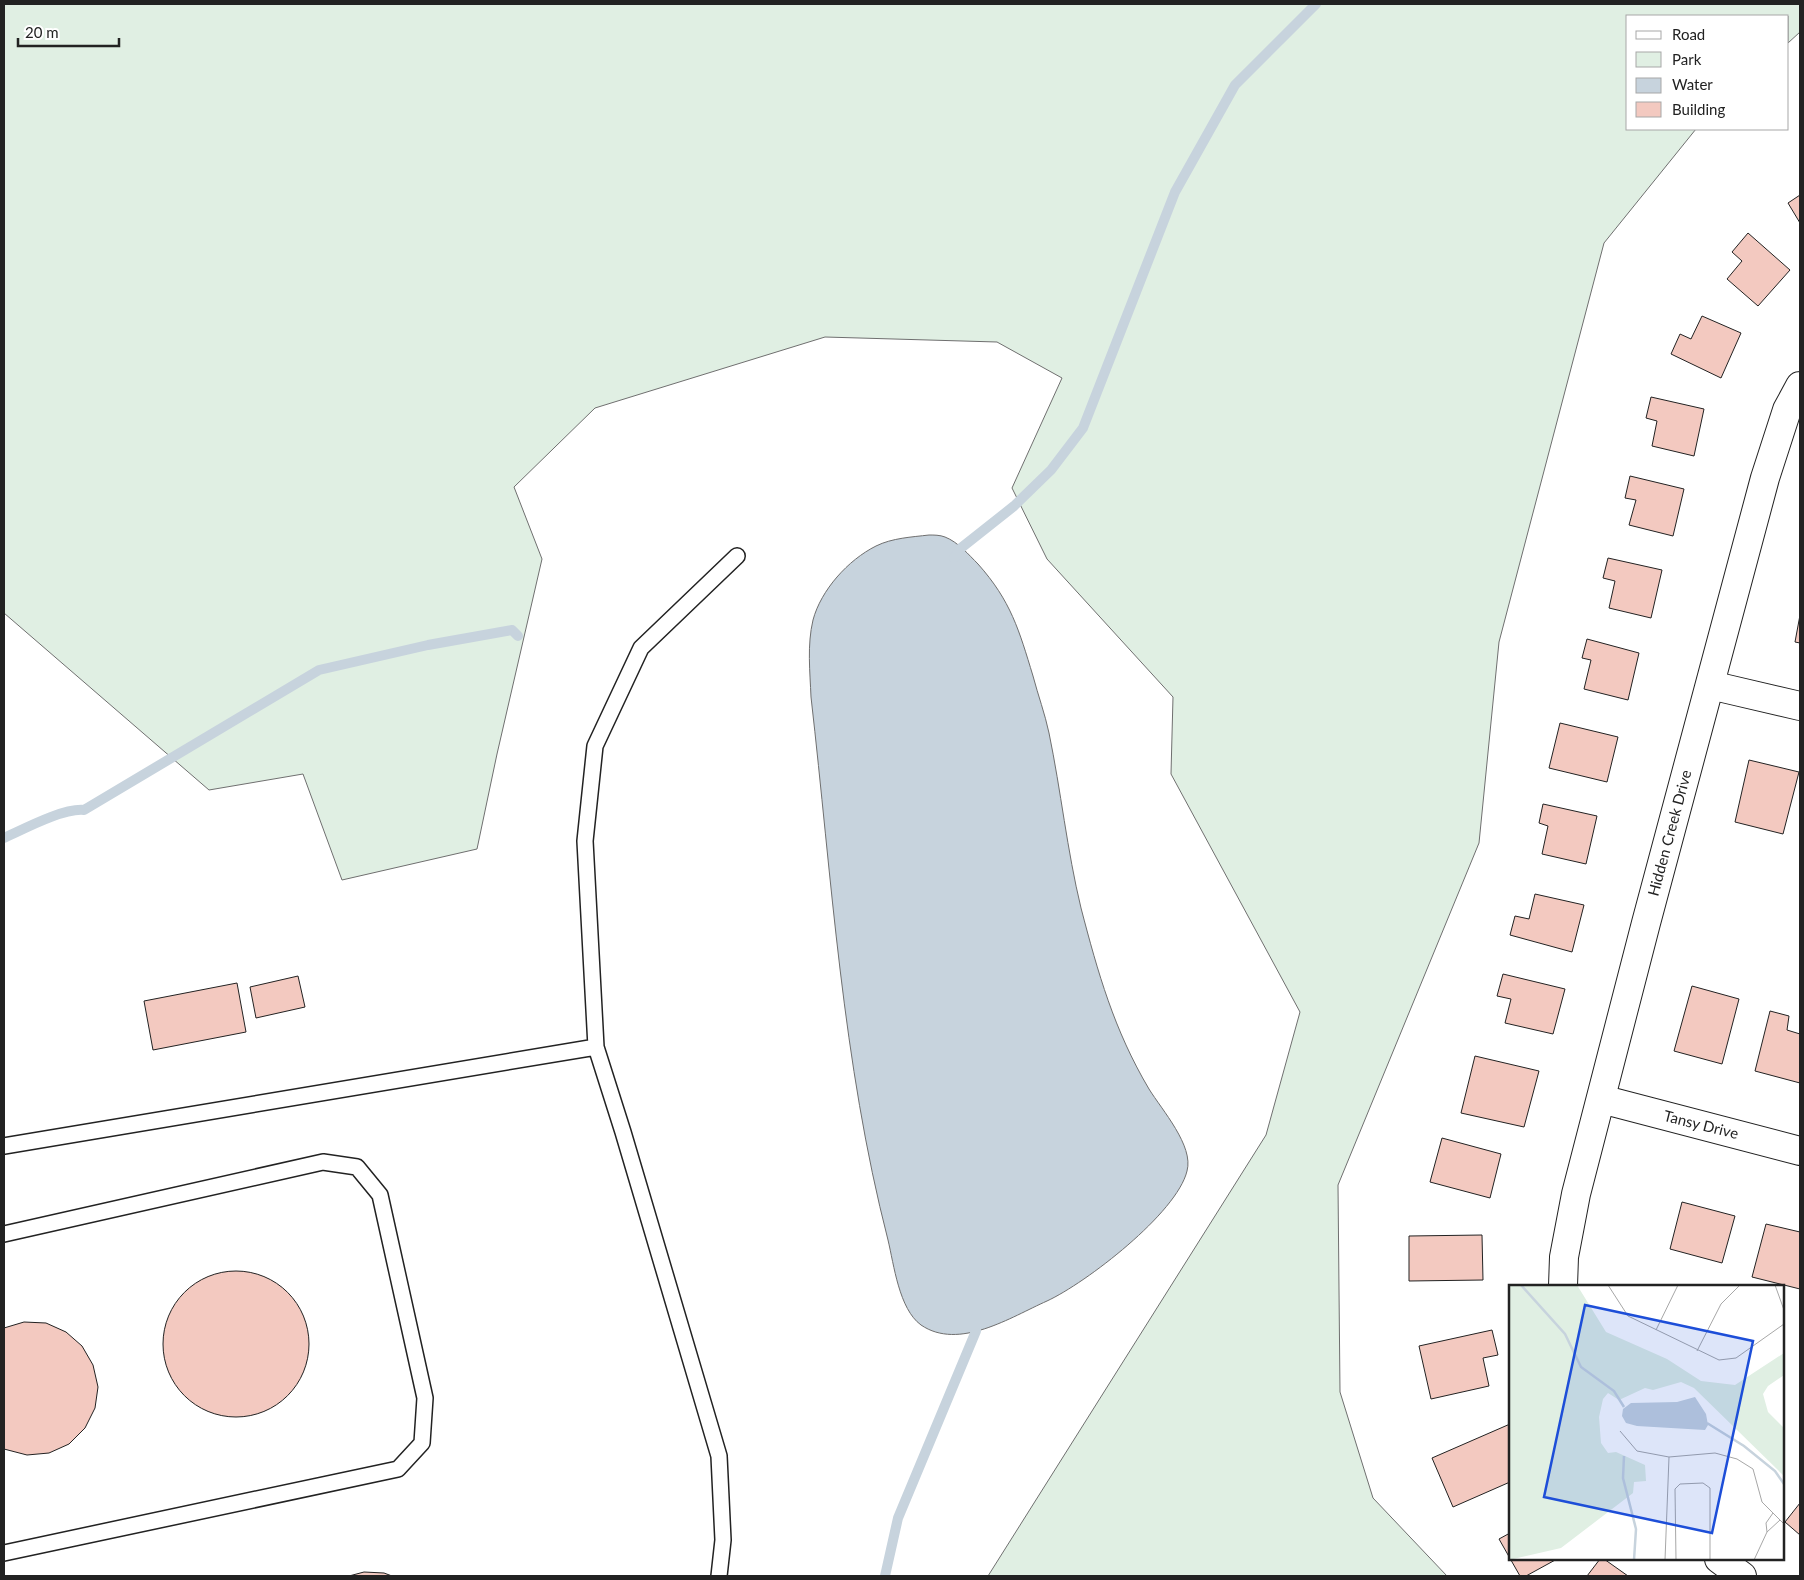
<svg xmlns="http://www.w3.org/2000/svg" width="1804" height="1580" viewBox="0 0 1804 1580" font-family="Lato,sans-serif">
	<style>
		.green { fill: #e0efe3; stroke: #6f6f6f }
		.water { fill: #c7d3dd; stroke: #6f6f6f }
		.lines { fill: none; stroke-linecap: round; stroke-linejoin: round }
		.stream { stroke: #c7d3dd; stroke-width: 10 }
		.building { fill: #f3c9c0; stroke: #222 }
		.service-casing { stroke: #222; stroke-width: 18 }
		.minor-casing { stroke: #222; stroke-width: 30 }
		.service { stroke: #fff; stroke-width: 15 }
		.minor { stroke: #fff; stroke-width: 28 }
		.labels { text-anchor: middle; stroke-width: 4; stroke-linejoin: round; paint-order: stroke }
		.street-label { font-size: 15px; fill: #222; stroke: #fff }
		.inset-river { fill: none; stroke: #c7d3dd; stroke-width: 2.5 }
		.inset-road { fill: none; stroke: #a7a7a7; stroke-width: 1 }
		.view { fill: #1d4ed8; fill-opacity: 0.15; stroke: #1d4ed8; stroke-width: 2.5 }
		.inset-edge { fill: none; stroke: #222; stroke-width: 2.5 }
	</style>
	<rect width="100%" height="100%" fill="#fff"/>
	<path class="green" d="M 4,4 L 1800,4 L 1800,32 L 1788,43 L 1788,16 L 1628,16 L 1628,129 L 1696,129 L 1604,243 L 1499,642 L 1479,843 L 1338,1185 L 1340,1392 L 1373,1498 L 1447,1576 L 988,1576 L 1266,1135 L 1300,1012 L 1171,774 L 1173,697 L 1047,559 L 1012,488 L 1062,378 L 997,342 L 825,337 L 595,408 L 514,487 L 542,559 L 497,754 L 477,849 L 342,880 L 303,774 L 209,790 L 4,613 Z"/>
	<path class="water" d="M 929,535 C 934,535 940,535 945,537 C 958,542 969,555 978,564 C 1011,601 1019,630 1033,676 C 1038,695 1045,714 1049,733 C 1061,791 1067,850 1081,908 C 1098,973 1114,1030 1149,1089 C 1162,1110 1194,1146 1187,1171 C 1177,1213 1086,1283 1047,1301 C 1011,1317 959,1351 921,1325 C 899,1309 894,1265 888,1240 C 842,1061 832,880 811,697 C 810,672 807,645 813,620 C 821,590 848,560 876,546 C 892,538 912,537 929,535 Z"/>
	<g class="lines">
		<path class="stream" d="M 954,558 L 961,548 L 1014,506 L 1051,470 L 1083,428 L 1175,192 L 1235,85 L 1316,4
			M 4,838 C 24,829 63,808 84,810 L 319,670 L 428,645 L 512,630 L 518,636
			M 885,1576 L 898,1518 L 976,1331 L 976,1318"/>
	</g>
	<path class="building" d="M 1800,195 L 1800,223 L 1788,203 Z
		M 1748,233 L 1790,270 L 1758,306 L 1727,279 L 1742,261 L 1732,252 Z
		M 1702,316 L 1741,333 L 1721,378 L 1671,354 L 1680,334 L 1691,339 Z
		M 1651,397 L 1704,409 L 1694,456 L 1652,446 L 1657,421 L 1646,418 Z
		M 1630,476 L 1684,489 L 1673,536 L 1629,525 L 1636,500 L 1625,498 Z
		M 1608,558 L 1662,570 L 1651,618 L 1609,608 L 1615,581 L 1603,578 Z
		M 1800,615 L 1800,643 L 1795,642 Z
		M 1587,639 L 1639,653 L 1628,700 L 1584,689 L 1591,660 L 1582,658 Z
		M 1560,723 L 1618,737 L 1607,782 L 1549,768 Z
		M 1749,760 L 1799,772 L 1783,834 L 1735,822 Z
		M 1543,804 L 1597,816 L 1586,864 L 1542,854 L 1548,826 L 1539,823 Z
		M 1535,894 L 1584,905 L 1572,952 L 1510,935 L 1515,916 L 1529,919 Z
		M 1503,974 L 1565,989 L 1553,1034 L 1505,1023 L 1511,999 L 1497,996 Z
		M 298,976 L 305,1007 L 256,1018 L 250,987 Z
		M 237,983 L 246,1032 L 153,1050 L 144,1001 Z
		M 1692,986 L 1739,999 L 1722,1064 L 1674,1051 Z
		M 1770,1011 L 1789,1016 L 1787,1030 L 1800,1034 L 1800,1083 L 1755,1071 Z
		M 1475,1056 L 1539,1071 L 1524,1127 L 1461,1113 Z
		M 1442,1138 L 1501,1154 L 1490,1198 L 1430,1182 Z
		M 1682,1202 L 1735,1216 L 1722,1263 L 1670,1249 Z
		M 1766,1224 L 1800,1232 L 1800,1289 L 1752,1277 Z
		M 1482,1235 L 1483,1280 L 1409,1281 L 1409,1236 Z
		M163 1344a73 73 0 1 1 146 0a73 73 0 1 1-146 0Z
		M 24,1322 L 46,1323 L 66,1332 L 82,1346 L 93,1365 L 98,1387 L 95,1408 L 85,1428 L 69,1444 L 49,1453 L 27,1455 L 4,1449 L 4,1328 Z
		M 1492,1330 L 1498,1355 L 1483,1358 L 1489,1386 L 1431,1399 L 1419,1346 Z
		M 1510,1424 L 1510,1482 L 1453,1507 L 1432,1458 Z
		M 1800,1503 L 1800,1535 L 1785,1522 Z
		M 1510,1533 L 1510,1559 L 1557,1559 L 1526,1576 L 1520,1576 L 1499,1539 Z
		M 1600,1559 L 1604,1559 L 1628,1576 L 1587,1576 Z
		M 364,1572 L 384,1573 L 392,1576 L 349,1576 Z"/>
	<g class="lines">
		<g class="service-casing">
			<path id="service" d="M 596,1047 L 585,841 L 595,746 L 641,648 L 737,556
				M 4,1146 L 596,1047 L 623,1132 L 719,1456 L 723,1540 L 719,1576
				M 4,1234 L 323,1162 L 357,1167 L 380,1195 L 425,1398 L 422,1443 L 398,1469 L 4,1553"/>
		</g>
		<g class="minor-casing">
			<path id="minor" d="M 1710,685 L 1800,706
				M 1601,1099 L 1800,1151
				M 1563,1286 L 1564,1257 L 1576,1194 L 1646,923 L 1765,478 L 1787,410 L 1800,386
				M 1719,1559 L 1742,1576"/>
		</g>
		<use href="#service" class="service"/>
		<use href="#minor" class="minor"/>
	</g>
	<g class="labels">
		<g class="street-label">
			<text transform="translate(1670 833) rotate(-75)" y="5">Hidden Creek Drive</text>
			<text transform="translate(1701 1125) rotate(14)" y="5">Tansy Drive</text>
		</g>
	</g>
	<g transform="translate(1509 1285)">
		<rect width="275" height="275" fill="#fff"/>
		<path d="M 0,0 L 68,0 L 97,47 L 158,74 L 192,96 L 226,100 L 275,68 L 275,90 L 259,101 L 254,109 L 259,127 L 275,143 L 275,191 L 185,103 L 172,97 L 144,105 L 136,103 L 110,115 L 99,108 L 94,114 L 90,132 L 92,158 L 99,168 L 107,167 L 136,180 L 137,196 L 125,197 L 124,208 L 52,263 L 0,275 Z" fill="#e0efe3"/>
		<path d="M 186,112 L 197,129 L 199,140 L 196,145 L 128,141 L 117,138 L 113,131 L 114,124 L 122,118 L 168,117 Z" fill="#c7d3dd"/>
		<path class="inset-river" d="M 12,0 L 56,49 L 72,82 L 105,106 L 115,122M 198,138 L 235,161 L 266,186 L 275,199M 115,171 L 114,193 L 127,244 L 125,275"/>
		<path class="inset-road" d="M 99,0 L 119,31 L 210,75 L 227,73 L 275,39M 266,0 L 275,25M 147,45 L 169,0M 188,66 L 212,19 L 231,0M 111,146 L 128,166 L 160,172M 258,247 L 257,238 L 264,228M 156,275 L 160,172 L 206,168 L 228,174 L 244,184 L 253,217 L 275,239M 167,275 L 166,204 L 171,199 L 194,198 L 201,203 L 201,275M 245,275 L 258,247 L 271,235"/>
		<path class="view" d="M 76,20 L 244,56 L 203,248 L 35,212 Z"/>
		<rect width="275" height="275" class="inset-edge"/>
	</g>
	<rect width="1804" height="1580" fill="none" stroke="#222222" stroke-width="10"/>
	<rect x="1626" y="15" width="162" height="115" fill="#ffffff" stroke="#a7a7a7"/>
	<rect x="1636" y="31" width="25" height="8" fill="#ffffff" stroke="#a7a7a7"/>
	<text x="1672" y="40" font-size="15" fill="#222222">Road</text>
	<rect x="1636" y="52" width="25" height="15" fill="#e0efe3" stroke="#a7a7a7"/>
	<text x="1672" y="65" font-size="15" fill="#222222">Park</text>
	<rect x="1636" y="78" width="25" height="15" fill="#c7d3dd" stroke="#a7a7a7"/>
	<text x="1672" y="90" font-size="15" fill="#222222">Water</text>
	<rect x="1636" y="102" width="25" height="15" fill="#f3c9c0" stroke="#a7a7a7"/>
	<text x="1672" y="115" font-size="15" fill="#222222">Building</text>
	<path d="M18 38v8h101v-8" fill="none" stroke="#222222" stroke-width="2.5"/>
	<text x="25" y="38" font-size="15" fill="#222222" stroke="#ffffff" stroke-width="4" paint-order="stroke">20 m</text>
</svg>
